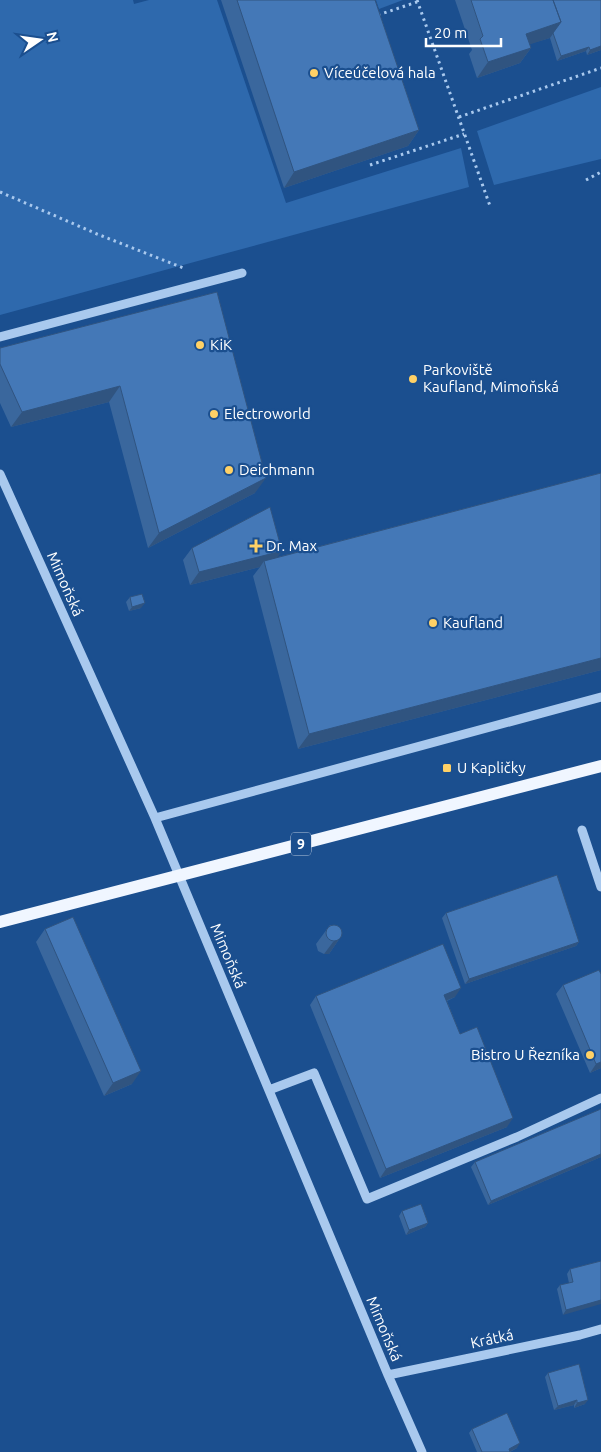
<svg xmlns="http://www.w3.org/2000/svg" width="601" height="1452" viewBox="0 0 601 1452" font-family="Ubuntu,sans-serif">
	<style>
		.green { fill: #2e69ad }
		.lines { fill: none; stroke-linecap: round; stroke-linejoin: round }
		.path { stroke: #a9c9ee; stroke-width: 3; stroke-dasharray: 2.5 4; stroke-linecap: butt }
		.minor { stroke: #a9c9ee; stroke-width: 9 }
		.major { stroke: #f0f6ff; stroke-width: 12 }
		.wall { fill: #3a679d }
		.shaded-wall { fill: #305480 }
		.building { fill: #4478b7; stroke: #305480 }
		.poi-dot { fill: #ffd166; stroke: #1b4f8f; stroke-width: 2 }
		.labels { text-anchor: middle; stroke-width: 4.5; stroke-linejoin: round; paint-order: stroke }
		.shield { fill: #1b4f8f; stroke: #bbcadd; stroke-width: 1 }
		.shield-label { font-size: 14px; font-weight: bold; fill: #fff }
		.poi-label { font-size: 15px; fill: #fff; stroke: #1b4f8f; text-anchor: start }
		.street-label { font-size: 15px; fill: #fff; stroke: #1b4f8f }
	</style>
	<rect width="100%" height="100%" fill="#1b4f8f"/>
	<path class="green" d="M 0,0 L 133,0 L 134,4 L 149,0 L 217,0 L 286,203 L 461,148 L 469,187 L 0,315 Z
		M 376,0 L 403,0 L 379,9 Z
		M 601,87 L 601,159 L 494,185 L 477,131 Z"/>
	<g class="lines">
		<path class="path" d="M 417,0 L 490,206
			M 378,15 L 417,2
			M 459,117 L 601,68
			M 370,165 L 464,134
			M 586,180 L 601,172
			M 0,192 L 97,234 L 186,269"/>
		<path class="minor" d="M 0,337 L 242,273
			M 0,474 L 155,818 L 388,1375 L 422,1452
			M 155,818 L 601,697
			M 582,830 L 601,887
			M 269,1090 L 314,1073 L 367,1199 L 517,1137 L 601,1098
			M 388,1375 L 580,1335 L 601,1329"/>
		<path class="major" d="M 0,922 L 601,766"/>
	</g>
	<path class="wall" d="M 221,0 L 375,0 L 419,130 L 408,146 L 284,188 Z
		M 455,0 L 601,0 L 601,50 L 587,55 L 586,51 L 557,61 L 550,38 L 529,44 L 531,48 L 520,63 L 477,78 L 469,54 L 472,50 Z
		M 217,292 L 255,493 L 148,548 L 109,402 L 11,427 L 0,403 L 0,348 Z
		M 601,473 L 601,670 L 298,749 L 253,576 L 260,567 L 190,585 L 183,560 L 192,548 L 278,557 Z
		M 130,597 L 141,608 L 129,611 L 126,602 Z
		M 446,913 L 579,942 L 576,946 L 465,984 L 442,918 Z
		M 330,925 L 342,935 L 329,954 L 324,954 L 318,951 L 316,944 Z
		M 45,929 L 132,1084 L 104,1096 L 36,942 Z
		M 601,974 L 601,1068 L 590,1073 L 556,994 L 563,985 Z
		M 316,996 L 455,997 L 447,1001 L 460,1034 L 507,1127 L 380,1178 L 310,1005 Z
		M 601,1109 L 601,1157 L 488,1205 L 471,1167 L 475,1162 Z
		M 402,1211 L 428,1223 L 425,1227 L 406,1235 L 399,1216 Z
		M 601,1261 L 563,1315 L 557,1289 L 560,1285 L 569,1283 L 567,1274 L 570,1269 Z
		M 548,1373 L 585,1404 L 574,1408 L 574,1405 L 554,1410 L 545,1377 Z
		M 472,1429 L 517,1448 L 510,1452 L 477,1452 L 469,1433 Z"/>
	<path class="shaded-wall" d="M 561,22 L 550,38 L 515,49 L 526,34 Z
		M 601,46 L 601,50 L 587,55 L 590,50 Z
		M 589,47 L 586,51 L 557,61 L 561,56 Z
		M 531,48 L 520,63 L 477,78 L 488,62 Z
		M 419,130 L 408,146 L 284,188 L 294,172 Z
		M 120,386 L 109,402 L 11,427 L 22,412 Z
		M 266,478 L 255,493 L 148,548 L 159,533 Z
		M 282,551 L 273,564 L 264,561 L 260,567 L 190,585 L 199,572 Z
		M 145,603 L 141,608 L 129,611 L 132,607 Z
		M 601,658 L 601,670 L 298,749 L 309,734 Z
		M 342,935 L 329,954 L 324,954 L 333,942 Z
		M 579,942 L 576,946 L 465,984 L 469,979 Z
		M 461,988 L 455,997 L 438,1004 L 444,995 Z
		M 601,1062 L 601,1068 L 590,1073 L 596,1064 Z
		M 141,1071 L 132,1084 L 104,1096 L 113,1083 Z
		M 513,1118 L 507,1127 L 380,1178 L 386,1169 Z
		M 601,1154 L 601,1157 L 488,1205 L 491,1201 Z
		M 428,1223 L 425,1227 L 406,1235 L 409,1230 Z
		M 601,1300 L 601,1304 L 563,1315 L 566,1310 Z
		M 577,1400 L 574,1405 L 554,1410 L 558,1406 Z
		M 588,1400 L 585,1404 L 574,1408 L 577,1403 Z
		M 520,1443 L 517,1448 L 509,1452 L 509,1449 Z"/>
	<path class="building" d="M 237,0 L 375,0 L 419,130 L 294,172 Z
		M 471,0 L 553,0 L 561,22 L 526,34 L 531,48 L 488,62 L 480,39 L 483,36 Z
		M 553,0 L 601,0 L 601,46 L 590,50 L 589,47 L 561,56 L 553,33 L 561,22 Z
		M 217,292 L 266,478 L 159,533 L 120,386 L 22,412 L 0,364 L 0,348 Z
		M 601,473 L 601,658 L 309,734 L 264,561 Z
		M 270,507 L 282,551 L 199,572 L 192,548 Z
		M 142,594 L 145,603 L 132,607 L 130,597 Z
		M 557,875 L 579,942 L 469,979 L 446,913 Z
		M 73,917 L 141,1071 L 113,1083 L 45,929 Z
		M326 933a8 8 0 1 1 16 0a8 8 0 1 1-16 0Z
		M 443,944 L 461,988 L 444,995 L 460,1034 L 477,1027 L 513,1118 L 386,1169 L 316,996 Z
		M 599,970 L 601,974 L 601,1062 L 596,1064 L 563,985 Z
		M 601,1109 L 601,1154 L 491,1201 L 475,1162 Z
		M 421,1204 L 428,1223 L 409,1230 L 402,1211 Z
		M 601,1261 L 601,1300 L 566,1310 L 560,1285 L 573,1282 L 570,1269 Z
		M 579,1364 L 588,1400 L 577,1403 L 577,1400 L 558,1406 L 548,1373 Z
		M 507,1413 L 520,1443 L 509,1449 L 510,1452 L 482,1452 L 472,1429 Z"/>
	<g class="poi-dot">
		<circle cx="314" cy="73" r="5"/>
		<circle cx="200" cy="345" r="5"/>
		<circle cx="413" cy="379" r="5"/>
		<circle cx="214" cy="414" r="5"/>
		<circle cx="229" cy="470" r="5"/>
		<path d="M253.5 538.5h5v5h5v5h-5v5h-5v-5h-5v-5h5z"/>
		<circle cx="433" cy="623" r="5"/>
		<rect x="442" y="763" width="10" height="10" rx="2.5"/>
		<circle cx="590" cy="1055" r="5"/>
	</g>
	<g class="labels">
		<rect class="shield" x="291" y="832.5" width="20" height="23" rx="4"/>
		<g class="shield-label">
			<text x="301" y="849">9</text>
		</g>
		<g class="poi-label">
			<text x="324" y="78">Víceúčelová hala</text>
			<text x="210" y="350">KiK</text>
			<text x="423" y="375">Parkoviště<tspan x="423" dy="17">Kaufland, Mimoňská</tspan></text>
			<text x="224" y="419">Electroworld</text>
			<text x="239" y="475">Deichmann</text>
			<text x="266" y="551">Dr. Max</text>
			<text x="443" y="628">Kaufland</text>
			<text x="457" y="773">U Kapličky</text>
			<text x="580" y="1060" text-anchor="end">Bistro U Řezníka</text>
		</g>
		<g class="street-label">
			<text transform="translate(65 584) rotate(66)" y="5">Mimoňská</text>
			<text transform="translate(228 956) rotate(67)" y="5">Mimoňská</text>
			<text transform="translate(384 1329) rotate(67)" y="5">Mimoňská</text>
			<text transform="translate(492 1339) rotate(-12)" y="5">Krátká</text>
		</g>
	</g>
	<g transform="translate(40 40) rotate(77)" stroke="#1b4f8f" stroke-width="4" paint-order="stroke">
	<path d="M0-4L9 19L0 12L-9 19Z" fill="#ffffff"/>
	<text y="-8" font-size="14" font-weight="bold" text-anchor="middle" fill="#ffffff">N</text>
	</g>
	<path d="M426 38v8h75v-8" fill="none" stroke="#ffffff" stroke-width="2.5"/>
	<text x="434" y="38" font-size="15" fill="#ffffff" stroke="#1b4f8f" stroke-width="4" paint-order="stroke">20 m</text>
</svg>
